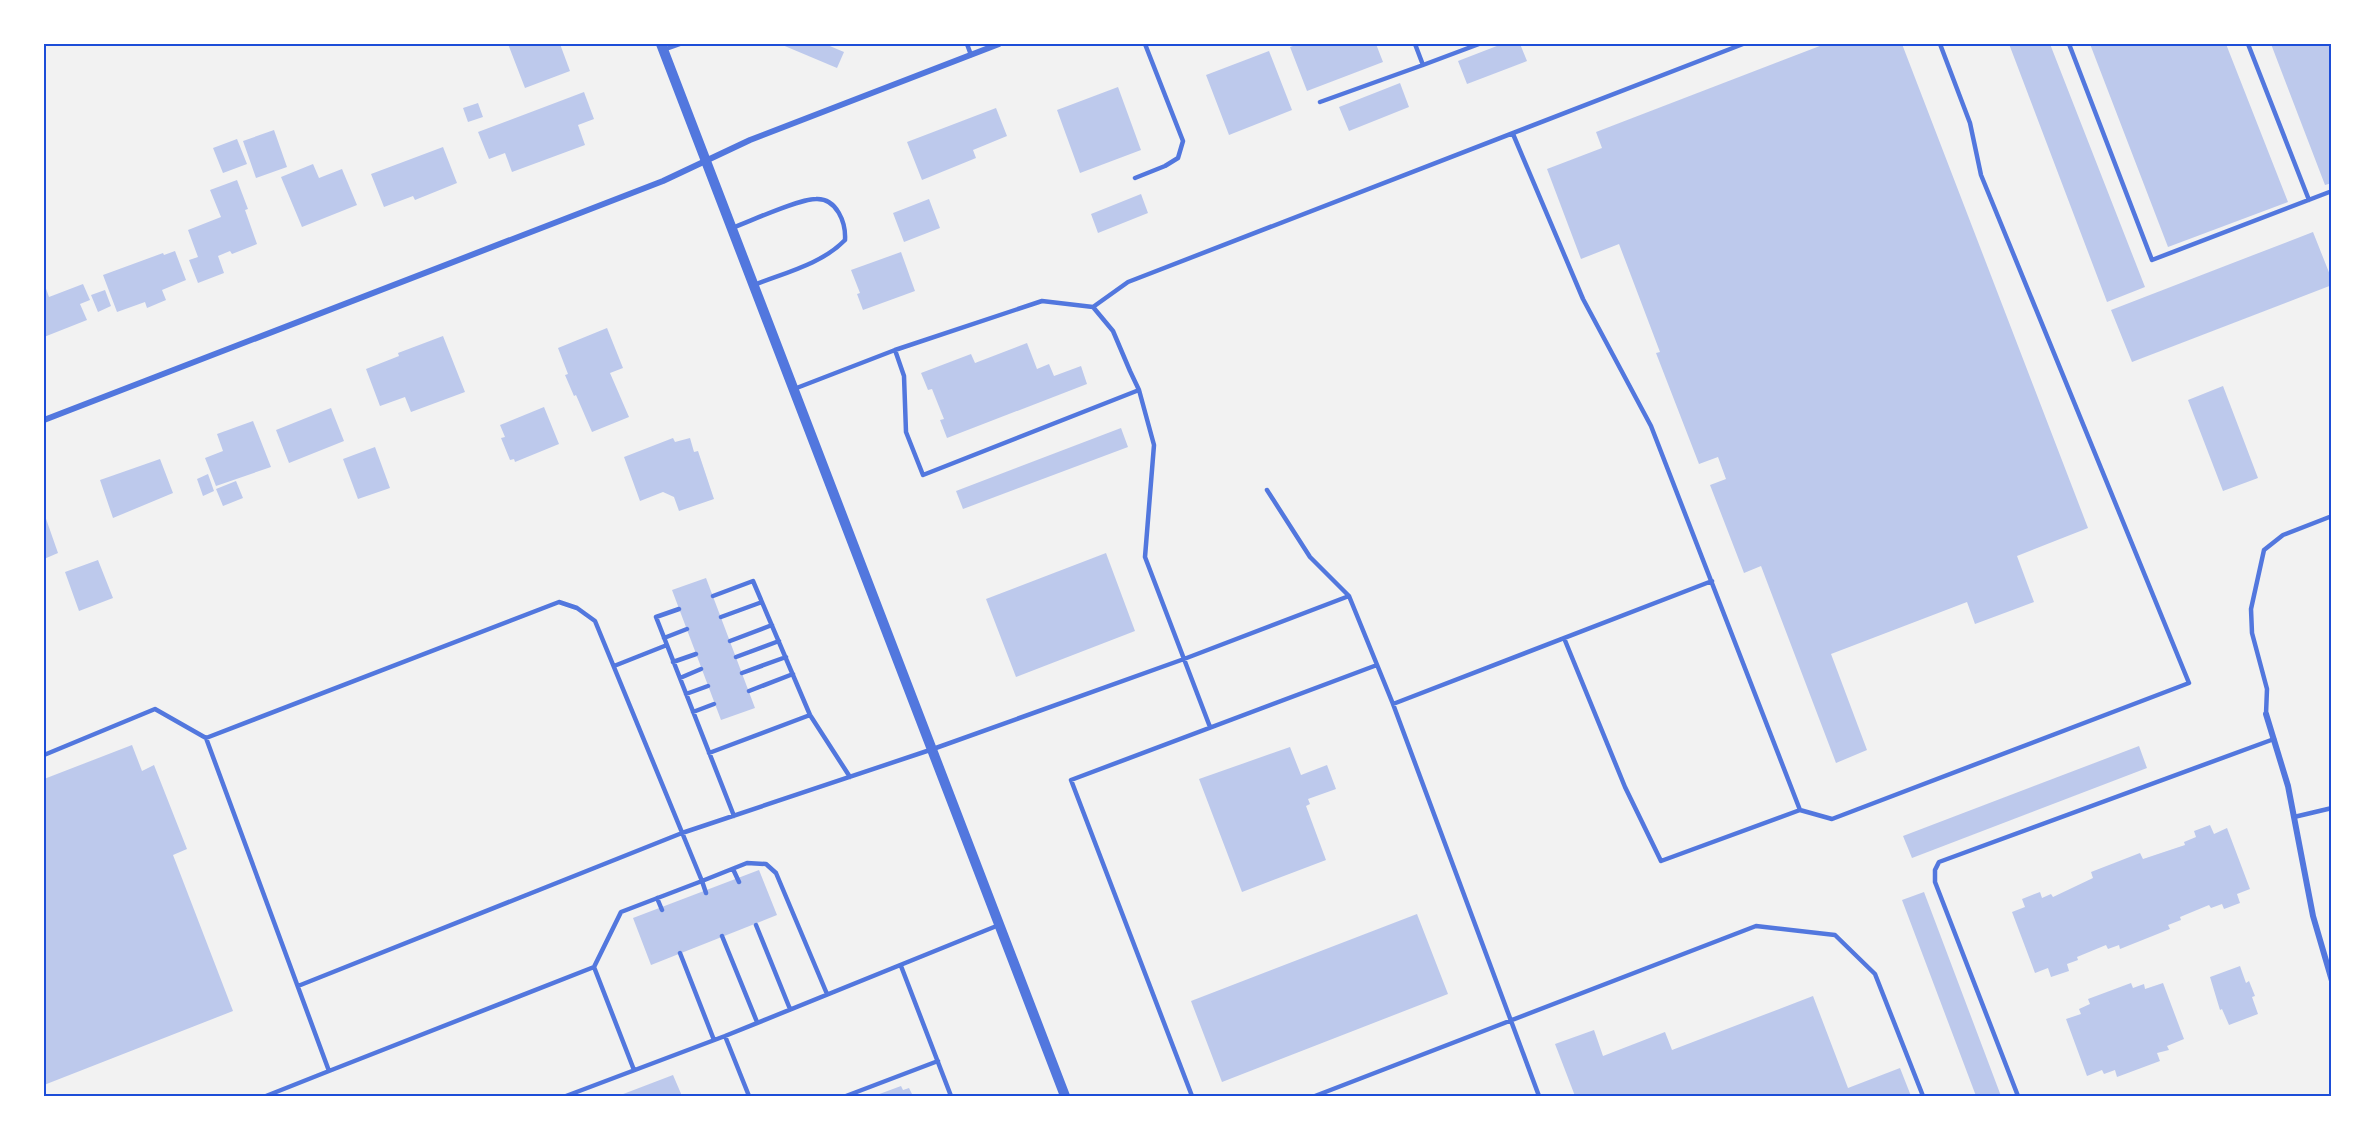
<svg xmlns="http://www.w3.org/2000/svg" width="2375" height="1140" viewBox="0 0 2375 1140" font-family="Cabin,sans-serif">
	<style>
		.building { fill: #bdc9ec }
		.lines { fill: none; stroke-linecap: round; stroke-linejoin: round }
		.service { stroke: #5277de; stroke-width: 4.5 }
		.minor { stroke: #5277de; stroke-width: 6 }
		.tertiary { stroke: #5277de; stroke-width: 10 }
		.neatline { fill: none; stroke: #1d4ed8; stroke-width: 2 }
	</style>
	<rect width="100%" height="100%" fill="#f2f2f2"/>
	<path class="building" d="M 508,44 L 560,44 L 570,71 L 525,88 Z
		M 780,44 L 825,44 L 844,52 L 837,68 Z
		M 1299,44 L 1376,44 L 1383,62 L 1307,91 L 1290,47 Z
		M 1502,44 L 1520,44 L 1527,61 L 1467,84 L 1458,61 Z
		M 1825,44 L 1902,44 L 2088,528 L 2017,556 L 2034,602 L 1975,624 L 1967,602 L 1831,654 L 1867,750 L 1836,763 L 1761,566 L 1744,573 L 1710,485 L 1726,479 L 1718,457 L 1699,464 L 1656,353 L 1660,352 L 1619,244 L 1581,259 L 1547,169 L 1602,148 L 1596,132 Z
		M 2009,44 L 2050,44 L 2145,287 L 2107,302 Z
		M 2090,44 L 2226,44 L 2288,202 L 2168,247 Z
		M 2271,44 L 2332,44 L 2332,183 L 2325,185 Z
		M 1269,51 L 1292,110 L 1229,135 L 1206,75 Z
		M 1400,83 L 1409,107 L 1349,131 L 1339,107 Z
		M 1118,87 L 1141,150 L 1080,173 L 1057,110 Z
		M 584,92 L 594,119 L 578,125 L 585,145 L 512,172 L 505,153 L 489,159 L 478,132 Z
		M 478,103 L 483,117 L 468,122 L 463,108 Z
		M 996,108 L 1007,136 L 973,150 L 976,158 L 922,180 L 907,142 Z
		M 274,130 L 287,167 L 256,178 L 243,141 Z
		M 237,139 L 247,164 L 223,173 L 213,148 Z
		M 443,147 L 457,183 L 415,200 L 413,196 L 384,207 L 371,174 Z
		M 313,164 L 319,178 L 342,169 L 357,205 L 302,227 L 281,177 Z
		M 237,180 L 248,209 L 245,210 L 257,244 L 232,254 L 230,251 L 218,256 L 224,273 L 198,283 L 189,260 L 198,257 L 188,230 L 221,217 L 210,190 Z
		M 1141,194 L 1148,213 L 1098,233 L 1091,214 Z
		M 929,199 L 940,228 L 904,242 L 893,213 Z
		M 2313,232 L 2332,280 L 2332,285 L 2132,362 L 2111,310 Z
		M 175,251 L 186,280 L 162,290 L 166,300 L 147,308 L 145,302 L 117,312 L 103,275 L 163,253 L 164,255 Z
		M 901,252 L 915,291 L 863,310 L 857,294 L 860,293 L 851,270 Z
		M 44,283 L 49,297 L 83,284 L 90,300 L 80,304 L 87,320 L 44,337 Z
		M 105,290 L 111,306 L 98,312 L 91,295 Z
		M 607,328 L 623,368 L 610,373 L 629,417 L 592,432 L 576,395 L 574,396 L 565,375 L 568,374 L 558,348 Z
		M 443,336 L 465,392 L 411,412 L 405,397 L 380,406 L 366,369 L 399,356 L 398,353 Z
		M 1027,343 L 1037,369 L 1049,364 L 1054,376 L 1081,366 L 1087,384 L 947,438 L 940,420 L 944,419 L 932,389 L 928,390 L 921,373 L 971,354 L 975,363 Z
		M 2223,386 L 2258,478 L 2223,491 L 2188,400 Z
		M 544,407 L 559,444 L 515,462 L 514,459 L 510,460 L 501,438 L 505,437 L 500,425 Z
		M 331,408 L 344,441 L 289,463 L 276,430 Z
		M 253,421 L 271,467 L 216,486 L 205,458 L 223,451 L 217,434 Z
		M 1121,428 L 1128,447 L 963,509 L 956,491 Z
		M 673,438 L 675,442 L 690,438 L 694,452 L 698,451 L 714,499 L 679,511 L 674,497 L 663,492 L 640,501 L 624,457 Z
		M 375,447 L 390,488 L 358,499 L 343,459 Z
		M 160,459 L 173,493 L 113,518 L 100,480 Z
		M 208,474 L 214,491 L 203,496 L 197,479 Z
		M 236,481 L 243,498 L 223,506 L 216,489 Z
		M 44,513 L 58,553 L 44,559 Z
		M 1106,553 L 1135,631 L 1016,677 L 986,599 Z
		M 98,560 L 113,598 L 79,611 L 65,572 Z
		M 706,578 L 755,708 L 721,720 L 672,590 Z
		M 132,745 L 142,771 L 154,765 L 187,849 L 173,855 L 233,1011 L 44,1085 L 44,779 Z
		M 2139,746 L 2147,768 L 1912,858 L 1903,836 Z
		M 1290,747 L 1301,775 L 1327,765 L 1336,789 L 1308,799 L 1310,804 L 1306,806 L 1326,860 L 1242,892 L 1199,779 Z
		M 2210,825 L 2214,834 L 2227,828 L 2250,889 L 2237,894 L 2240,903 L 2224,909 L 2222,904 L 2211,908 L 2209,905 L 2180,917 L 2181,920 L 2168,925 L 2170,929 L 2120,949 L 2119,945 L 2108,949 L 2106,945 L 2077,957 L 2078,960 L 2067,964 L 2069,971 L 2051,977 L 2048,968 L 2035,973 L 2012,912 L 2025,907 L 2022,899 L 2040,892 L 2042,898 L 2051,894 L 2053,897 L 2093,878 L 2091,872 L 2140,853 L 2143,859 L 2185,845 L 2184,842 L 2196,837 L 2194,831 Z
		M 759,870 L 777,915 L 651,965 L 633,918 Z
		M 1924,892 L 2001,1096 L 1976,1096 L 1902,900 Z
		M 1417,914 L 1448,994 L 1222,1082 L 1191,1001 Z
		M 2240,966 L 2246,983 L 2249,981 L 2255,996 L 2252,997 L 2258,1014 L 2229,1025 L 2222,1009 L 2220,1010 L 2210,977 Z
		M 2131,983 L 2133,988 L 2144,984 L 2145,989 L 2163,983 L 2184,1039 L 2167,1046 L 2169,1050 L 2157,1053 L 2160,1061 L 2117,1077 L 2115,1070 L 2104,1074 L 2102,1070 L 2087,1076 L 2066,1019 L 2081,1014 L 2079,1009 L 2090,1004 L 2088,999 Z
		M 1813,996 L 1848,1088 L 1900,1068 L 1911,1096 L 1575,1096 L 1555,1044 L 1594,1030 L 1603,1056 L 1665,1032 L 1672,1050 Z
		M 673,1075 L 682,1096 L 618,1096 Z
		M 901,1086 L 903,1090 L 909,1088 L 913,1096 L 874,1096 Z"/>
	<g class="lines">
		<path class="service" d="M 967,44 L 971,55
			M 1415,44 L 1423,65 L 1479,44
			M 2069,44 L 2152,260 L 2332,191
			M 2248,44 L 2309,200
			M 663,50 L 680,44
			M 1320,102 L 1423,65
			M 1513,134 L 1583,299 L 1651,426 L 1800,810
			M 1135,178 L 1165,166 L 1178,158 L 1183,141 L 1145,44
			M 732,228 C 751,221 798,199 816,199 C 837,198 846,223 845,240 C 822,264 784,273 754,285
			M 1093,307 L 1128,282 L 1743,44
			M 895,350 L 904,376 L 906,432 L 923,475 L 1139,390
			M 794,389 L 895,350 L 1042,301 L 1093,307 L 1113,331 L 1130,371 L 1139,390 L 1154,445 L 1145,557 L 1210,727
			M 1267,490 L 1310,557 L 1349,596 L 1393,704 L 1539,1096
			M 713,596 L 753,581 L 810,715 L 850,777
			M 679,609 L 656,617 L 734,816
			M 721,617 L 762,602
			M 664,638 L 687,629
			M 1564,638 L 1625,787 L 1661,861 L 1800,810 L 1832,819 L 2189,683 L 1981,175 L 1970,123 L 1940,44
			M 730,641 L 772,625
			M 736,657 L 779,641
			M 673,662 L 696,654
			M 614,666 L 667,645
			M 742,673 L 786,657
			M 680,678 L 701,669
			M 749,691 L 793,674
			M 686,694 L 708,686
			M 1393,704 L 1712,581
			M 693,712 L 714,704
			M 2266,714 L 2267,689 L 2252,633 L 2251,609 L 2264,550 L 2283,535 L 2332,516
			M 206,738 L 559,602 L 577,608 L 595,621 L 702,881 L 621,912 L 594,967
			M 709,753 L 810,715
			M 44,755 L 155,709 L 206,738 L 329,1071 L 266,1096
			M 2294,817 L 2332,808
			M 733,869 L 739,882
			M 706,893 L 702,881 L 747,863 L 766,864 L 776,873 L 827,994
			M 657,898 L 662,910
			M 756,925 L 790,1009
			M 722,936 L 757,1022
			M 680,953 L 714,1040
			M 901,966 L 951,1096
			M 298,986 L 682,833 L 933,749 L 1184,659 L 1349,596
			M 725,1036 L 749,1096
			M 329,1071 L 594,967 L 634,1070
			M 566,1096 L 725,1036 L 999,925
			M 846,1096 L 938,1061
			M 1192,1096 L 1071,780 L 1377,665
			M 1315,1096 L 1756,926 L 1835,935 L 1875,974 L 1923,1096
			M 2018,1096 L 1935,882 L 1935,870 L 1939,862 L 2274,739"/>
		<path class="minor" d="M 44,420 L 663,181 L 750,140 L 999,44
			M 2266,714 L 2288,786 L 2313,916 L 2332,981"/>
		<path class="tertiary" d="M 661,44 L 1065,1096"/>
	</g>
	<rect width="2375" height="1140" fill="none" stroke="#ffffff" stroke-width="90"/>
	<rect x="45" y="45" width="2285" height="1050" class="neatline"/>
</svg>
